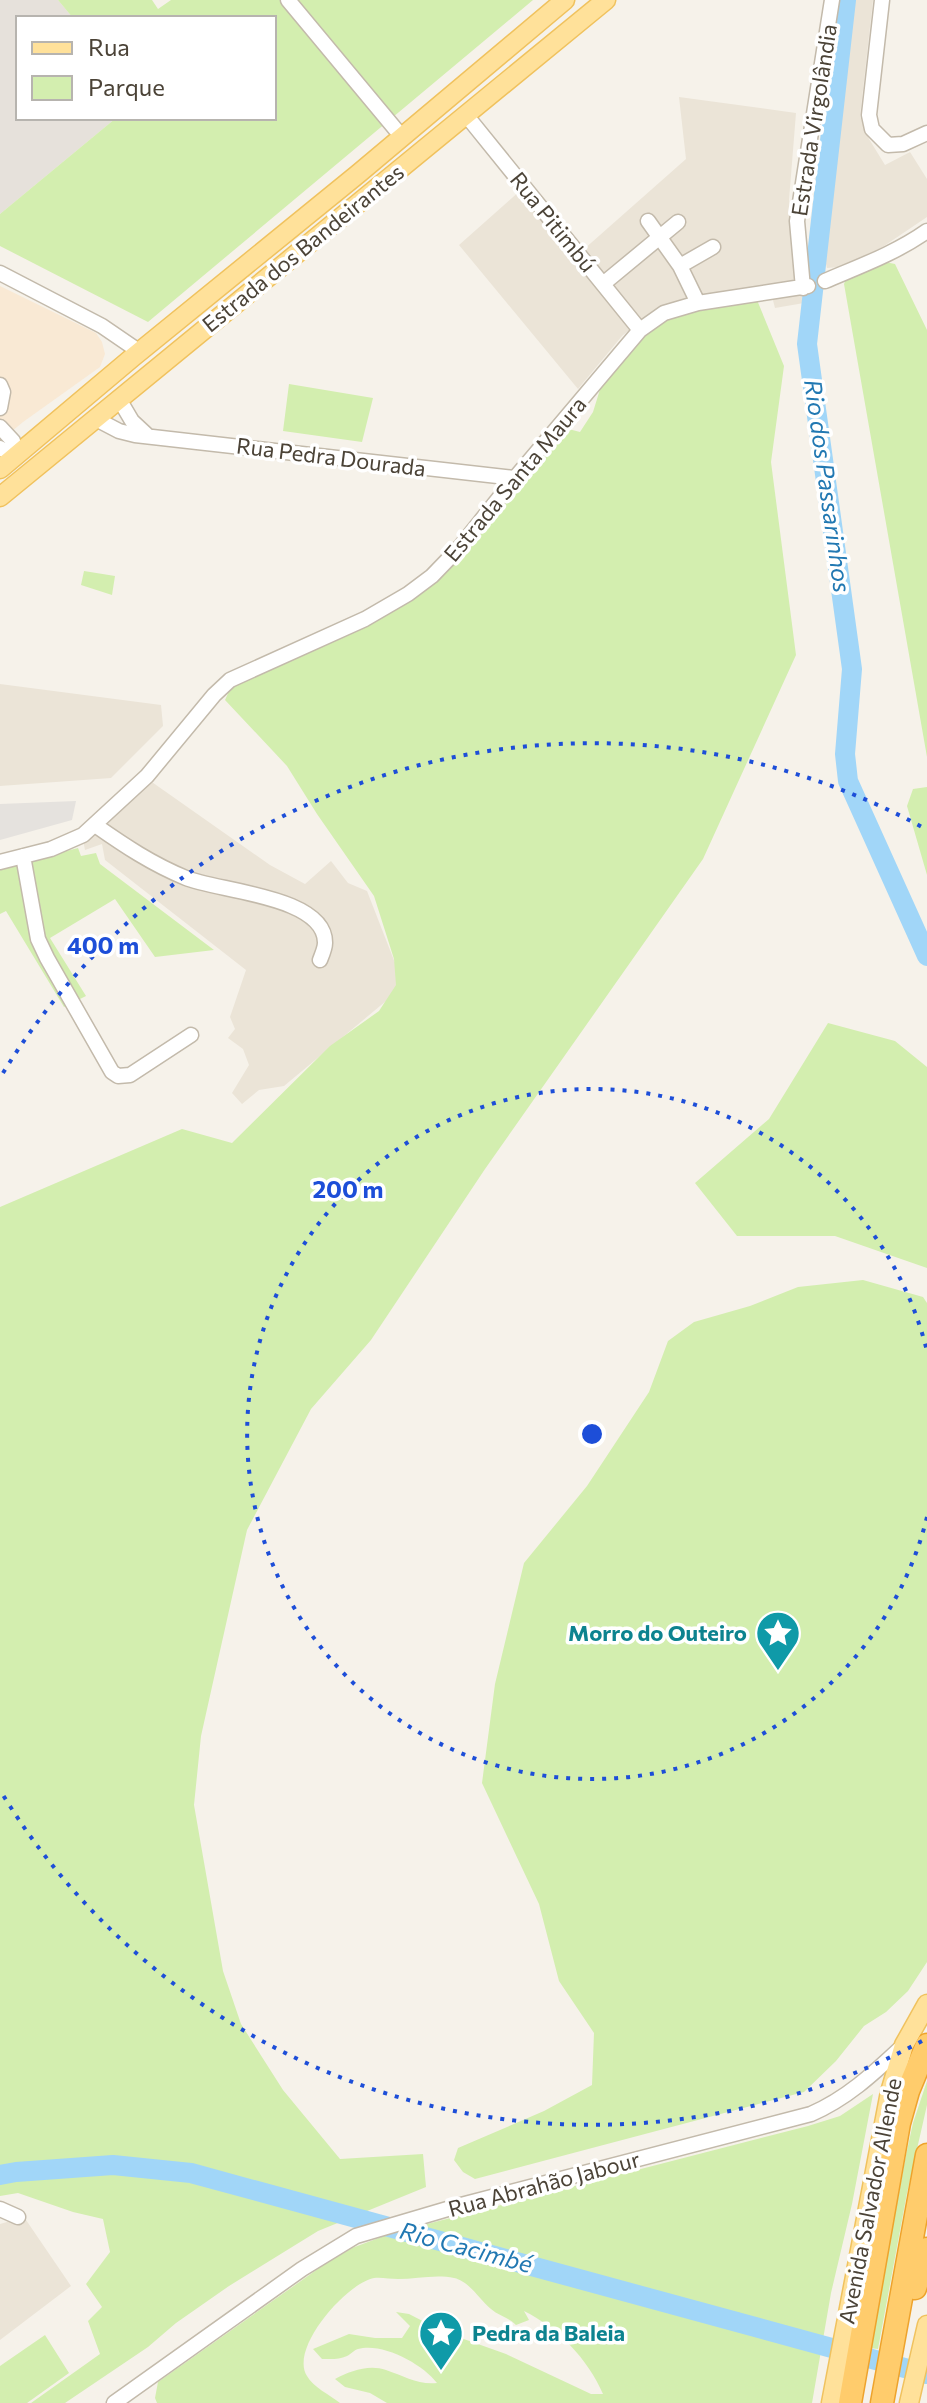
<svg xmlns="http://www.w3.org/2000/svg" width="927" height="2403" viewBox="0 0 927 2403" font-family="Commissioner,sans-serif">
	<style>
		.residential { fill: #ebe4d7 }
		.commercial { fill: #f9e9d4 }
		.industrial { fill: #e6e1db }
		.green { fill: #d3eeaf }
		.parking { fill: #e5e2de }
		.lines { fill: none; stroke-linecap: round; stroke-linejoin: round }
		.river { stroke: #a1d6f8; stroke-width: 20 }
		.minor-casing { stroke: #c3baab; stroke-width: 17 }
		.major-casing { stroke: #f0c25e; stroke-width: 21 }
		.highway-casing { stroke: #eea32c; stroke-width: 25 }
		.minor { stroke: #fff; stroke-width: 14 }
		.major { stroke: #ffe19a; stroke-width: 18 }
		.highway { stroke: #ffcc6c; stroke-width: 22 }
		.ring { fill: none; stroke: #1d4ed8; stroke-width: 4; stroke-dasharray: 4 8 }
		.labels { text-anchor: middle; stroke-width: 7; stroke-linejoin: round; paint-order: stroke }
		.street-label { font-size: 22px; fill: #4b4337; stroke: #fff }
		.culture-label { font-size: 22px; font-weight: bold; fill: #0d838f; stroke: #fff; text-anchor: end }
		.water-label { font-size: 24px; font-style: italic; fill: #2178b2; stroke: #fff }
		.centre { fill: #1d4ed8; stroke: #fff; stroke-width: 4 }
		.ring-label { font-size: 24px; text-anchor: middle; font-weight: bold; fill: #1d4ed8; stroke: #fff; stroke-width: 7; stroke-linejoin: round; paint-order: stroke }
	</style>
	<rect width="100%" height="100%" fill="#f6f2ea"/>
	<path class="residential" d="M 838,0 L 873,0 L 860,116 L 869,139 L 885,165 L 910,152 L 927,179 L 927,217 L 881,248 L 839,267 L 827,268 L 818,230 L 816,195 Z
		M 679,97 L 796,113 L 789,200 L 798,278 L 804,303 L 775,308 L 769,285 L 674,302 L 642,319 L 622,336 L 578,389 L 459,245 L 521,190 L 574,258 L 686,159 Z
		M 0,684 L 161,705 L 163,726 L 111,778 L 0,786 Z
		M 149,780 L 270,865 L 305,884 L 331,861 L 348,883 L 367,891 L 404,986 L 284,1086 L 259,1090 L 242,1104 L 232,1093 L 249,1065 L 243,1049 L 228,1038 L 235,1029 L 230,1017 L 246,970 L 105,860 L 102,844 L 85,850 L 83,840 L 107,830 L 104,821 Z
		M 24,2217 L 71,2286 L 0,2340 L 0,2224 Z"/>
	<path class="commercial" d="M 0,286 L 96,333 L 102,342 L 105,354 L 100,367 L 23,422 L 0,441 Z"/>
	<path class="industrial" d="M 0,0 L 58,0 L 73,18 L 18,18 L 18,118 L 116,118 L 0,214 Z"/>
	<path class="green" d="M 58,0 L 152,0 L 158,9 L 171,0 L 533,0 L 148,322 L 0,246 L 0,214 L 116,118 L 274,118 L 274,18 L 73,18 Z
		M 880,261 L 895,264 L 927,330 L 927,757 L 844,284 L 848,274 Z
		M 757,300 L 784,366 L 771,462 L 796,655 L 703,859 L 485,1169 L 371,1340 L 311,1409 L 247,1530 L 201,1736 L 194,1805 L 223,1971 L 241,2024 L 283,2090 L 340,2159 L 423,2154 L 426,2187 L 318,2231 L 229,2286 L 176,2323 L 148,2347 L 65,2403 L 31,2403 L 100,2354 L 88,2321 L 102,2307 L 86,2284 L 110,2252 L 103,2219 L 73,2212 L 18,2193 L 0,2196 L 0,1207 L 182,1129 L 232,1143 L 330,1046 L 379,1011 L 396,985 L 394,959 L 374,896 L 317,814 L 287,766 L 225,700 L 231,687 L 420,592 L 561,427 L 580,432 L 593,412 L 606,370 L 639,330 L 698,308 Z
		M 289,384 L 373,398 L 362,442 L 283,431 Z
		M 84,571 L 115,576 L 112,595 L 81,585 Z
		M 927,787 L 927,875 L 907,806 L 913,789 Z
		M 78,848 L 81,856 L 96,853 L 100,864 L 214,950 L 155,957 L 115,899 L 50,938 L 86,996 L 64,1007 L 6,911 L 0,914 L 0,868 Z
		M 828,1023 L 895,1041 L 927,1067 L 927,1268 L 835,1236 L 737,1236 L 695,1183 L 769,1119 Z
		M 863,1280 L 923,1297 L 927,1303 L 927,1962 L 908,1991 L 886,2012 L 864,2026 L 836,2061 L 804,2092 L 475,2179 L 463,2172 L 454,2160 L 458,2148 L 544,2111 L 592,2085 L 594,2033 L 559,1981 L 539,1904 L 482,1783 L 495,1684 L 524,1563 L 587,1486 L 649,1392 L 668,1341 L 694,1322 L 750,1306 L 798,1287 Z
		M 927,2081 L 927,2105 L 907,2193 L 878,2349 L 870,2348 L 906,2155 L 913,2123 Z
		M 873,2094 L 852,2204 L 831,2293 L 812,2403 L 387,2403 L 370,2393 L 345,2387 L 335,2379 C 350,2371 369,2364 386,2370 C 404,2376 418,2385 437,2383 C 423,2364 382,2342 358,2349 C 354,2350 351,2354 347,2356 C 339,2360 330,2359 322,2359 L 313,2349 L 349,2334 L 375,2338 L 402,2338 L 410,2326 L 396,2312 L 409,2314 L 444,2332 L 506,2354 L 591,2394 L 603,2394 C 588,2359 558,2328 524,2311 L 529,2320 L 516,2325 C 508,2317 499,2316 491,2309 C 479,2299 469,2281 454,2278 C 436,2274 416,2279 398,2279 C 390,2279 381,2277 374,2278 C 347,2283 289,2348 307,2376 C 313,2387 330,2395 340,2403 L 157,2403 L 155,2398 L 158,2382 L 322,2266 L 352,2248 L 392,2233 L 808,2126 L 840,2116 Z
		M 45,2335 L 69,2373 L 27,2403 L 0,2403 L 0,2366 Z"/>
	<path class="parking" d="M 76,801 L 72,820 L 0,840 L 0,804 Z"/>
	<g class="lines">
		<path class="river" d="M 846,0 L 807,344 L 852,669 L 845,754 L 848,781 L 927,956
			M 0,2175 L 16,2172 L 113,2165 L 191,2173 L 927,2374"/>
		<g class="minor-casing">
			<path id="minor" d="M 288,0 L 402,137
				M 882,0 L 869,115 L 872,129 L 888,145 L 903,144 L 927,133
				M 466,115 L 640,330
				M 648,221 L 680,266 L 713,247
				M 680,266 L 698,303
				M 0,273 L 102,326 L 140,352
				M 825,281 C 860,266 896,253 927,231
				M 603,284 L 678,222
				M 803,288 L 797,221 L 832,0
				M 0,385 L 3,392 L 0,408
				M 119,399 L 132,421 L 147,435
				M 96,419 L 119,431 L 135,435 L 515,478
				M 0,427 L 13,441 L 17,454 L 7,452 L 0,448
				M 95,825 C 125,846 152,864 186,878 C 217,891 326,896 325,943 C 325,948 322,955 320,960
				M 23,856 L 38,939 L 47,958 L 112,1072 L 118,1076 L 130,1075 L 191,1035
				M 0,862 L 51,849 L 83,835 L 147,776 L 214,695 L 230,680 L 365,619 L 408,594 L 432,576 L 460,547 L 515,478 L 640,330 L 664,313 L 698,303 L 808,286
				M 0,2209 L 18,2217
				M 114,2403 L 302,2269 L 356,2236 L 461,2205 L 811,2114 C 848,2098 875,2072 904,2045"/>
		</g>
		<g class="major-casing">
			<path id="major" d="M 0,469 L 133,357 L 358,174 L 565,0
				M 0,497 L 606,0
				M 831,2403 L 890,2092 L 904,2045 L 927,2004
				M 909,2403 L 927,2325"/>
		</g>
		<g class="highway-casing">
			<path id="highway" d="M 915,2288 L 927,2249
				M 850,2403 L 899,2123 L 908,2091 L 927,2045
				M 882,2403 L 927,2155"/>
		</g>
		<use href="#minor" class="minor"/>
		<use href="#major" class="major"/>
		<use href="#highway" class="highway"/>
	</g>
	<g class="ring">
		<path d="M927 1517A345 345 0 1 1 927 1351"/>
		<path d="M922 2041A691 691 0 0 1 3 1795M3 1073A691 691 0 0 1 922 827"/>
	</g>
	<defs>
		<g id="sight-pin" transform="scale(2.3)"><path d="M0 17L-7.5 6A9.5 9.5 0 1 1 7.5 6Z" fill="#0f9aa8" stroke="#fff"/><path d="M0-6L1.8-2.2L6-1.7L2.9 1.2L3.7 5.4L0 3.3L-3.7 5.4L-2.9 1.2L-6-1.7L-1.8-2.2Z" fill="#fff"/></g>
	</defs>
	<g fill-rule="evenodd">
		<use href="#sight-pin" x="778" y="1633"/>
		<use href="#sight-pin" x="441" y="2333"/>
	</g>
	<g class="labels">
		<g class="street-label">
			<text transform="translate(814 120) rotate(-81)" y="8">Estrada Virgolândia</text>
			<text transform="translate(553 222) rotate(51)" y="8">Rua Pitimbú</text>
			<text transform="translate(303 248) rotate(-39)" y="8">Estrada dos Bandeirantes</text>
			<text transform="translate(331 457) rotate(7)" y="8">Rua Pedra Dourada</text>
			<text transform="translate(515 479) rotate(-50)" y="8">Estrada Santa Maura</text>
			<text transform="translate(544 2184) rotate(-15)" y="8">Rua Abrahão Jabour</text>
			<text transform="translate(870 2201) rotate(-79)" y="8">Avenida Salvador Allende</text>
		</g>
		<g class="culture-label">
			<text x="747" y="1641">Morro do Outeiro</text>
			<text x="472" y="2341" text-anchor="start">Pedra da Baleia</text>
		</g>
		<g class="water-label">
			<text transform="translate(827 486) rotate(82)" y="8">Rio dos Passarinhos</text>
			<text transform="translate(466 2248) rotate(15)" y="8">Rio Cacimbé</text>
		</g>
	</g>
	<circle cx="592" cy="1434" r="12" class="centre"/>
	<g class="ring-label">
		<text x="103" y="954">400 m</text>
		<text x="348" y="1198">200 m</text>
	</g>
	<rect x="16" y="16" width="260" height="104" fill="#ffffff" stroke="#b7b4af" stroke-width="2"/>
	<rect x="32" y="42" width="40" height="12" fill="#ffe19a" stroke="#b7b4af" stroke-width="2"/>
	<text x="88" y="56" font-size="24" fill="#4b4337">Rua</text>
	<rect x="32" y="76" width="40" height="24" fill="#d3eeaf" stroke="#b7b4af" stroke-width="2"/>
	<text x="88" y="96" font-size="24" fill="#4b4337">Parque</text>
</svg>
